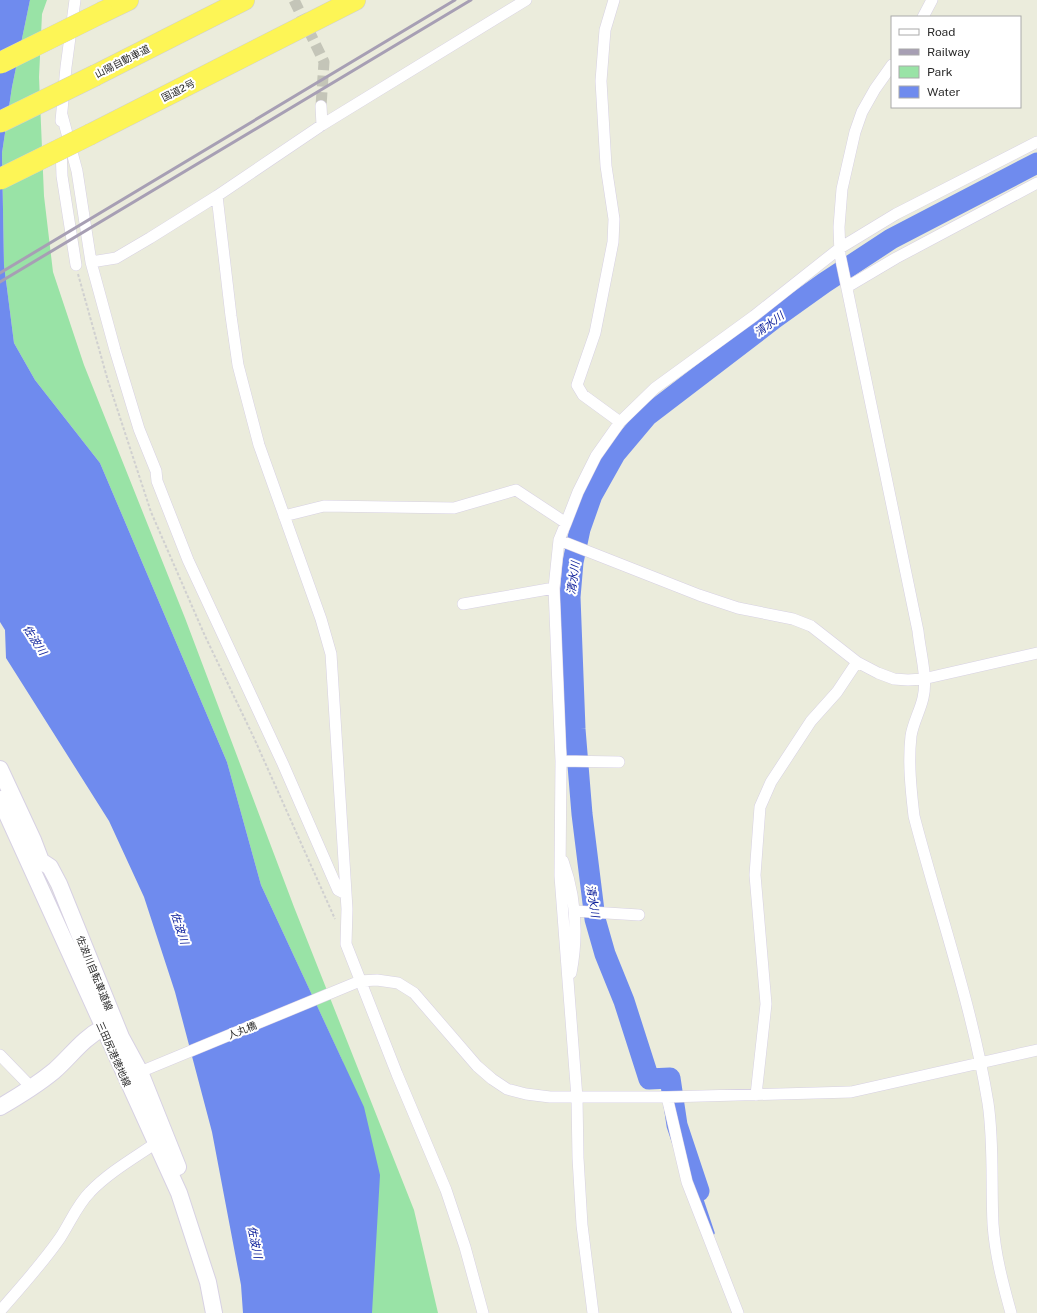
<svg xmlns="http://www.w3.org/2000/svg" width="1037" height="1313" viewBox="0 0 1037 1313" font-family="'Public Sans','Noto Sans JP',sans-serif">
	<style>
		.green { fill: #99e3a6 }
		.water { fill: #6f8bee }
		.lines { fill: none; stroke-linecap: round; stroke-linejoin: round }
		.stream { stroke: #6f8bee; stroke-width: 3.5 }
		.river { stroke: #6f8bee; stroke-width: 21 }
		.street-tunnel { stroke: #c4c5b8; stroke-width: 11; stroke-dasharray: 11 5.5; stroke-linecap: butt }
		.street-casing { stroke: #d7d1e3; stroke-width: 12 }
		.secondary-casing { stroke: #d7d1e3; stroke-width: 18 }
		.highway-casing { stroke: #d0d0d0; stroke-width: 22 }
		.path { stroke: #d0d0d0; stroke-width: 2; stroke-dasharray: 3 2; stroke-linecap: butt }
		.street { stroke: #fff; stroke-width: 11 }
		.secondary { stroke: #fff; stroke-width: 16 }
		.highway { stroke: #fdf556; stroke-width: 21 }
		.rail { stroke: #a79fb4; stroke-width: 3 }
		.highway-bridge-casing { stroke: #d0d0d0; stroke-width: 22; stroke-linecap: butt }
		.highway-bridge { stroke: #fdf556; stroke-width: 21 }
		.labels { text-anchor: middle; stroke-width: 4; stroke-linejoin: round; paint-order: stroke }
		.street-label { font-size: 10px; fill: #2a2a2a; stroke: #fff }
		.water-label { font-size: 11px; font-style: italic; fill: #0e219b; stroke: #fff }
	</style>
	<rect width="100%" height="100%" fill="#ebecdc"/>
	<path class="green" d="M 30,0 L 47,0 L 42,14 L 39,77 L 44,196 L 53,272 L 84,365 L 185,618 L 294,907 L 414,1210 L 438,1313 L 372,1313 L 372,1283 L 343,1062 L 261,885 L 227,762 L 100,463 L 35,380 L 14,343 L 4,265 L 2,153 L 12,87 Z"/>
	<path class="water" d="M 0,0 L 30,0 L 12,87 L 2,153 L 4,265 L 14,343 L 35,380 L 100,463 L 227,762 L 261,885 L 364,1107 L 380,1175 L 372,1313 L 243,1313 L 241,1285 L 212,1132 L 175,992 L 144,897 L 109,821 L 6,658 L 5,630 L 0,622 Z"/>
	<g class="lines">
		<path class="stream" d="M 699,1191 L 713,1233"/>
		<path class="river" d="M 699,1191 L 677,1125 L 670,1078 L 649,1079 L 624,1001 L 605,954 L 595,919 L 582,814 L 575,729 L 570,597 L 573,562 L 580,529 L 592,495 L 615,454 L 647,416 L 775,318 L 824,283 L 891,239 L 1037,163"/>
		<path class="street-tunnel" d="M 294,0 L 324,62 L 321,106"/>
		<g class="street-casing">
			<path id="street" d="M 614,0 L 605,30 L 601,81 L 606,166 L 614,219 L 613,242 L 595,333 L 577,385 L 583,395 L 620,422
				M 923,17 L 932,0
				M 892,65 L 875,89 L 862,112 L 855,132 L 842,189 L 839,227 L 840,255 L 918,631 C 920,652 928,678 923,698 C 920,711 913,723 911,736 C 908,762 911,790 914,816 C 939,912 972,1005 988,1103 C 994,1143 991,1184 993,1224 C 995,1255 1003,1284 1011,1313
				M 321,106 L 322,125
				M 62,115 L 77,171 L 91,262 L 115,350 L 139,429 L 156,471 L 157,481 L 188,560 L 283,764 L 338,890 L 346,894
				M 61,121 L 66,67 L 75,0
				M 61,146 L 62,176 L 76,265
				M 217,196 L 231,316 L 238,365 L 259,445 L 321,619 L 331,654 L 347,909 L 346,944 L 397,1074 L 446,1190 L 465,1247 L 483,1313
				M 91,262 L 116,258 L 150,238 L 217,196 L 322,125 L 526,0
				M 847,287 L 896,258 L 1037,183
				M 284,516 L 324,506 L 454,508 L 516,490 L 566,523
				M 559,540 L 699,595 L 738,608 L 793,619 L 811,626 L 857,662 L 878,673 L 894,679 L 908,680 L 923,679 L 1037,653
				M 463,604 L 554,588
				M 561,761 L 619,762
				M 563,861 C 576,897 578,936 571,973
				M 575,911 L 639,915
				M 0,1055 L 32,1088
				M 140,1072 L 360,981 L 377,980 L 398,983 L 414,993 L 477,1066 L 492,1079 L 507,1089 L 526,1094 L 550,1097 L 667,1097 L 851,1092 L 1037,1050
				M 756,1095 L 766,1004 L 755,875 L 760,807 L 771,782 L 811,721 L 837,692 L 857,662
				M 667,1097 L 687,1182 L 738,1313
				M 0,1311 C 21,1287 42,1264 60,1238 C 70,1223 77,1205 90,1192 C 108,1173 134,1158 156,1143
				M 593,1313 L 582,1225 L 578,1158 L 577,1098 L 560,876 L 561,761 L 554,588 L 559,540 L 566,523 L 578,492 L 596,456 L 620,422 L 655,388 L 754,316 L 840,248 L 896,214 L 1037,142"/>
		</g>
		<g class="secondary-casing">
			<path id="secondary" d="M 0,769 L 33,840 L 41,861 L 50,867 L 59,884 L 121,1037 L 140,1072 L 178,1167
				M 0,799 L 179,1193 L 208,1282 L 214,1313
				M 0,1107 C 19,1096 37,1085 54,1071 C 71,1056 83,1038 103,1028"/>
		</g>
		<g class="highway-casing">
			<path id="highway" d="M 103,12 L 128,0
				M 96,75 L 244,0
				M 91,134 L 355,0"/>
		</g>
		<path class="path" d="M 78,274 L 108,381 L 151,512 L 205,636 L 254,738 L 335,919"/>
		<use href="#street" class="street"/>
		<use href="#secondary" class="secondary"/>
		<use href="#highway" class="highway"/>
		<path class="rail" d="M 0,273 L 455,0
			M 0,282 L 471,0"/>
		<g class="highway-bridge-casing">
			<path id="highway-bridge" d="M 0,63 L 103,12
				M 0,122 L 96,75
				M 0,179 L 91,134"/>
		</g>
		<use href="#highway-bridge" class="highway-bridge"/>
	</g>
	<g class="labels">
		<g class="street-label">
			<text transform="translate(122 61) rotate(-27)" y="4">山陽自動車道</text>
			<text transform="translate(178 90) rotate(-27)" y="4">国道2号</text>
			<text transform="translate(95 973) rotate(68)" y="4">佐波川自転車道線</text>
			<text transform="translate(242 1030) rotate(-22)" y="4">人丸橋</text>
			<text transform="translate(114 1054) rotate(66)" y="4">三田尻港徳地線</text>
		</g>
		<g class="water-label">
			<text transform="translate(769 324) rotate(-36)" y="4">清水川</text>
			<text transform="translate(573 578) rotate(-82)" y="4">清水川</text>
			<text transform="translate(35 640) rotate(57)" y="4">佐波川</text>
			<text transform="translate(593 901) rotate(81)" y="4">清水川</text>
			<text transform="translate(180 928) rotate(72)" y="4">佐波川</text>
			<text transform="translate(255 1242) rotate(78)" y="4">佐波川</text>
		</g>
	</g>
	<rect x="891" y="16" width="130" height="92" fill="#ffffff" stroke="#aaaaaa"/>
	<rect x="899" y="29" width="20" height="6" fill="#ffffff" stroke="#aaaaaa"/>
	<text x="927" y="36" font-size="12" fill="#2a2a2a">Road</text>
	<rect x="899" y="49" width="20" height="6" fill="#a79fb4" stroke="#aaaaaa"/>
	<text x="927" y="56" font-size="12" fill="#2a2a2a">Railway</text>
	<rect x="899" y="66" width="20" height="12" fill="#99e3a6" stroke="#aaaaaa"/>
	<text x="927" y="76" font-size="12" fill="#2a2a2a">Park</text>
	<rect x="899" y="86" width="20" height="12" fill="#6f8bee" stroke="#aaaaaa"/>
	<text x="927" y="96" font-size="12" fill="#2a2a2a">Water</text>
</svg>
